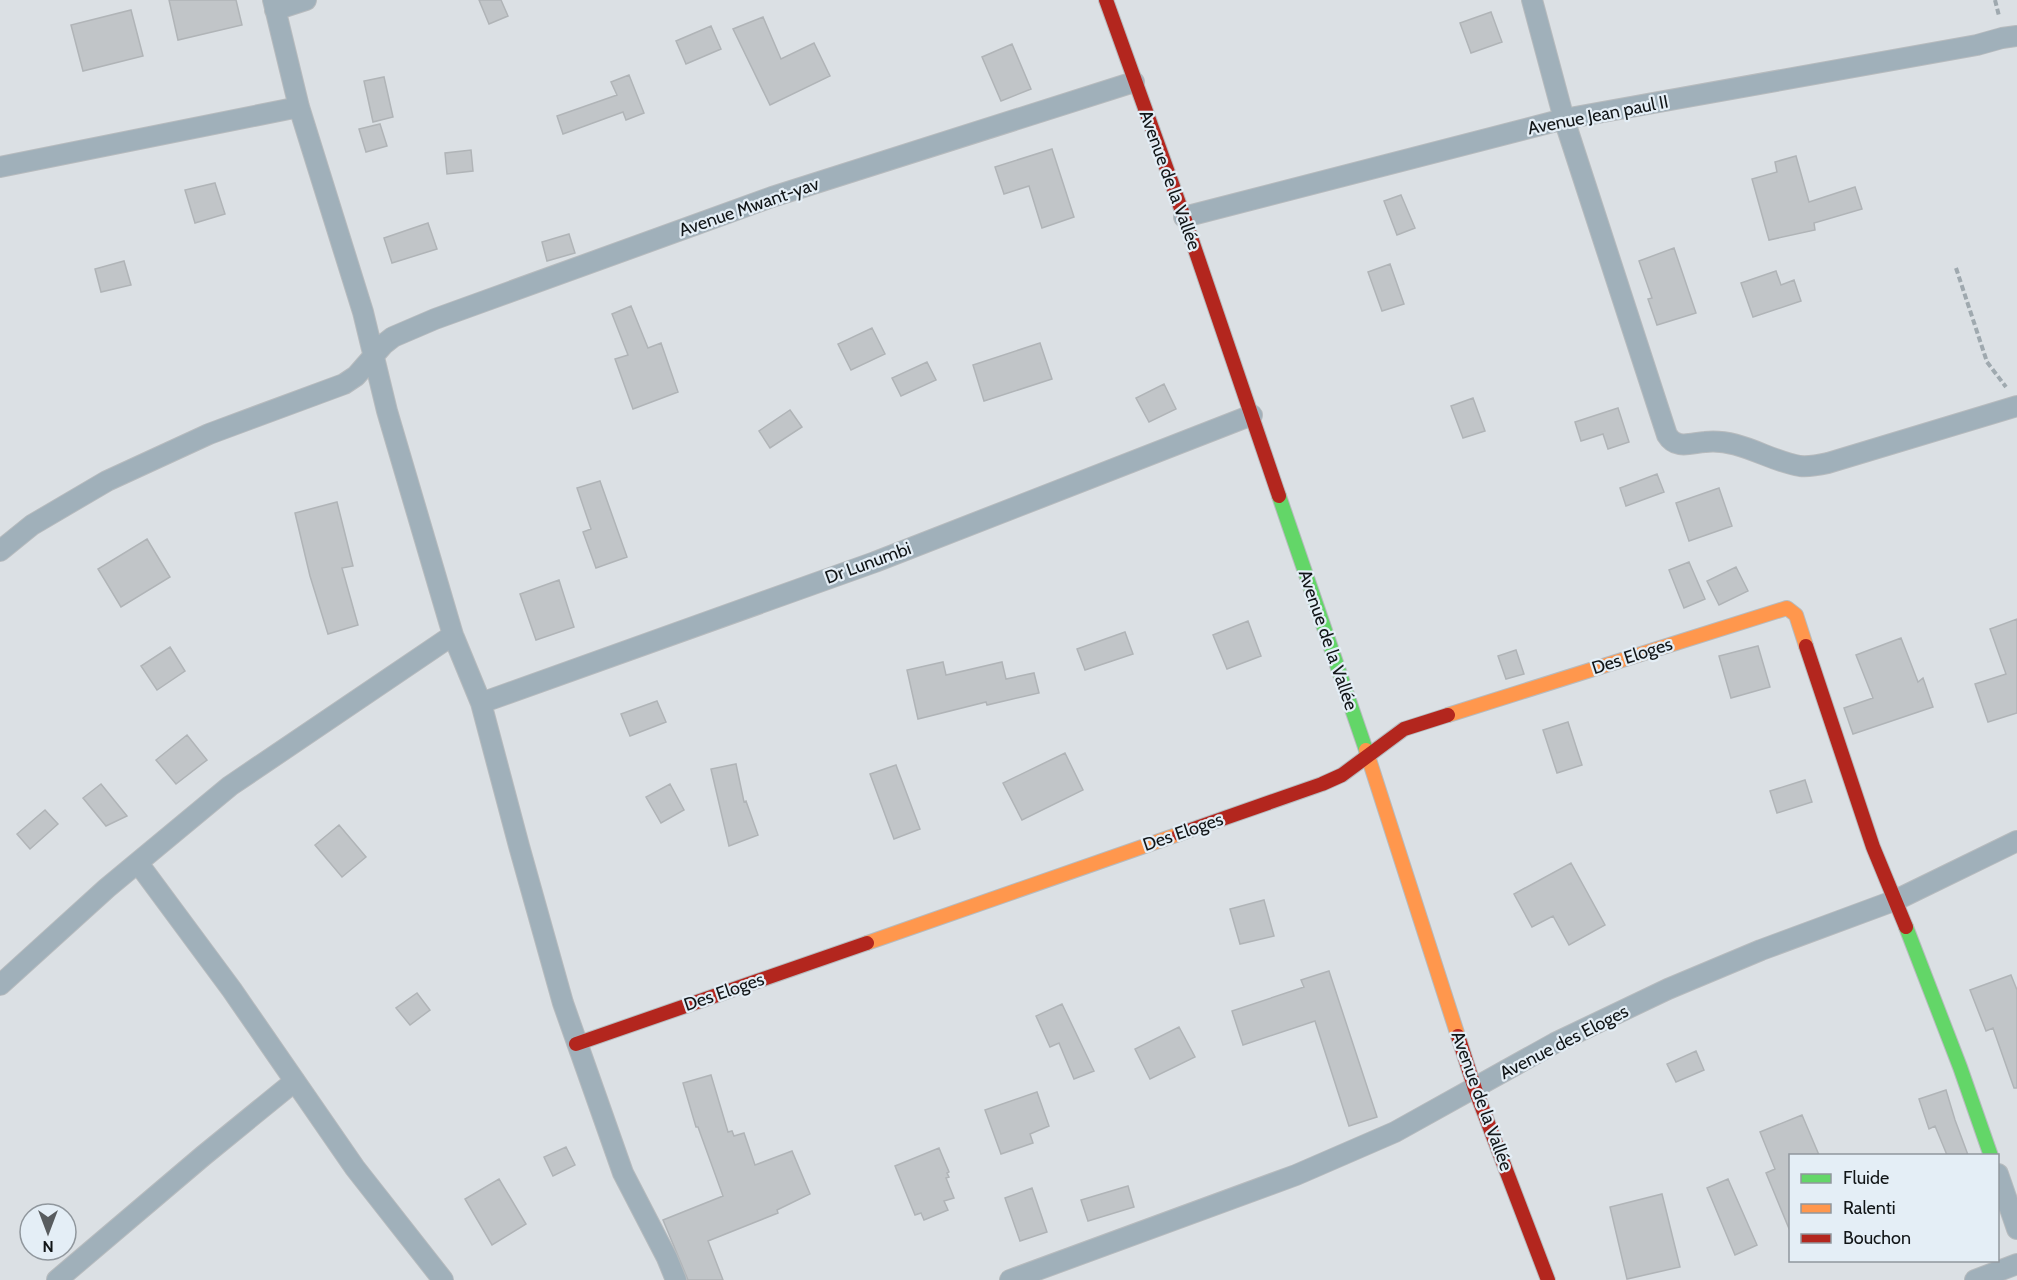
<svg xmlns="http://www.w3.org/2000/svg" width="2017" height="1280" viewBox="0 0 2017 1280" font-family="Cabin,sans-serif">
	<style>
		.building { fill: #c1c5c8; stroke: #b0b4b7; stroke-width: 1.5 }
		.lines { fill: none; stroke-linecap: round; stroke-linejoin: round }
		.street-casing { stroke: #b7bbbe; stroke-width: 22 }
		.fast-casing { stroke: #b7bbbe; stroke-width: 16 }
		.slow-casing { stroke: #b7bbbe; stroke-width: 16 }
		.jam-casing { stroke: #b7bbbe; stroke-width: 16 }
		.path { stroke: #9fa9af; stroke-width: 4; stroke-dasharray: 6 3; stroke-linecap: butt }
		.street { stroke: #a0b0ba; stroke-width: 20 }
		.fast { stroke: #63d668; stroke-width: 14 }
		.slow { stroke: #ff974d; stroke-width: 14 }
		.jam { stroke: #b3261e; stroke-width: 14 }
		.labels { text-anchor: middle; stroke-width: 4.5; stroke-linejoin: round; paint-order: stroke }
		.street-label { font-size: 18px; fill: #111517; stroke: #e4eef6 }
	</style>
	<rect width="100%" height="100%" fill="#dbe0e4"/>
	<path class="building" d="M 169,0 L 236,0 L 242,25 L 178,40 Z
		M 479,0 L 501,0 L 508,16 L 489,24 Z
		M 131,10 L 143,56 L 83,71 L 71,25 Z
		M 1491,12 L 1502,42 L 1471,53 L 1460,23 Z
		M 763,17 L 781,59 L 814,43 L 830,76 L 770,105 L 733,29 Z
		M 711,26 L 721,49 L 686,64 L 676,41 Z
		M 1012,44 L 1031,89 L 1001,101 L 982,57 Z
		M 629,75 L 644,113 L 626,120 L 623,112 L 563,134 L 557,116 L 617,95 L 611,82 Z
		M 384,77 L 393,117 L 373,122 L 364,81 Z
		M 380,124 L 387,146 L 366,152 L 359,129 Z
		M 1052,149 L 1074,217 L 1042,228 L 1029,186 L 1004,194 L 995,167 Z
		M 471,150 L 473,171 L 447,174 L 445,153 Z
		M 1796,156 L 1809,202 L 1855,187 L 1862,209 L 1814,223 L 1815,230 L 1769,240 L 1752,179 L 1777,172 L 1775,162 Z
		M 215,183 L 225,214 L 195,223 L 185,190 Z
		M 1401,195 L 1415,228 L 1397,235 L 1384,201 Z
		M 428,223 L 437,249 L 392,263 L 384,238 Z
		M 569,234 L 575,253 L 547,261 L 542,242 Z
		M 1674,248 L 1696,313 L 1657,325 L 1648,299 L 1652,298 L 1639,261 Z
		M 124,261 L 131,285 L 101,292 L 95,269 Z
		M 1390,264 L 1404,304 L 1382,311 L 1368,272 Z
		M 1776,271 L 1781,285 L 1794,280 L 1801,301 L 1753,317 L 1741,283 Z
		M 631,306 L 648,348 L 661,343 L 678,392 L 633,409 L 615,359 L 628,355 L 612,314 Z
		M 872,328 L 885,354 L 851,370 L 838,344 Z
		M 1040,343 L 1052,379 L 984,401 L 973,365 Z
		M 927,362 L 936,380 L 901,396 L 892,378 Z
		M 1164,384 L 1176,409 L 1149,422 L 1136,398 Z
		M 1473,398 L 1485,431 L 1463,438 L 1451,406 Z
		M 1618,408 L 1629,442 L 1608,449 L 1603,434 L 1581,441 L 1575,422 Z
		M 790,410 L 802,427 L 770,448 L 759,431 Z
		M 1657,474 L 1664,492 L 1626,506 L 1620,488 Z
		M 600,481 L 627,557 L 596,568 L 583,532 L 591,529 L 577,488 Z
		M 1719,488 L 1732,526 L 1689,541 L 1676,503 Z
		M 337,502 L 353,566 L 342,568 L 358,625 L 328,634 L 310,576 L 295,513 Z
		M 147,539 L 170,577 L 121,607 L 98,569 Z
		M 1689,562 L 1705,599 L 1684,608 L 1669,570 Z
		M 1736,567 L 1748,591 L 1719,605 L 1707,581 Z
		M 559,580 L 574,627 L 536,640 L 520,594 Z
		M 2017,619 L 2017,713 L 1988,722 L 1975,684 L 2006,674 L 1990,629 Z
		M 1248,621 L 1261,656 L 1227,669 L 1213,635 Z
		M 1125,632 L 1133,654 L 1085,670 L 1077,649 Z
		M 1901,638 L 1918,682 L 1923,678 L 1933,707 L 1853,734 L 1844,708 L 1873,698 L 1856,655 Z
		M 1758,646 L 1770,687 L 1731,698 L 1719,656 Z
		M 170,647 L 185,671 L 157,690 L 141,666 Z
		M 1516,650 L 1524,674 L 1506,679 L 1498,656 Z
		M 943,662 L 946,675 L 1002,662 L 1006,679 L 1034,673 L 1039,693 L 987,705 L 986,702 L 918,719 L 907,670 Z
		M 657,701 L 666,722 L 630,736 L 621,714 Z
		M 1568,722 L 1582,765 L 1557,773 L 1543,730 Z
		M 187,735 L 207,760 L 176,784 L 156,760 Z
		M 1065,753 L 1083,790 L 1022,820 L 1003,783 Z
		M 736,764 L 744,802 L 746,801 L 758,835 L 729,846 L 711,769 Z
		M 896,765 L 920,829 L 894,839 L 870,774 Z
		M 1805,780 L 1812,802 L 1777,813 L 1770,791 Z
		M 101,784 L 127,816 L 106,826 L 83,798 Z
		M 670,784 L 684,810 L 661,823 L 646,797 Z
		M 45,810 L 58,824 L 30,849 L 17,834 Z
		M 339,825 L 366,857 L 342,877 L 315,845 Z
		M 1571,863 L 1605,925 L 1569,945 L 1553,916 L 1532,927 L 1514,894 Z
		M 1264,900 L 1274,936 L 1240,944 L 1230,909 Z
		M 1329,971 L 1377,1117 L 1349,1126 L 1315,1021 L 1243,1045 L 1232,1011 L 1304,987 L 1301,980 Z
		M 2011,975 L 2017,990 L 2017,1088 L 2014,1088 L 1993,1028 L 1986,1031 L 1970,990 Z
		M 417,993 L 430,1010 L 410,1025 L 396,1008 Z
		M 1062,1004 L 1094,1071 L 1074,1079 L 1059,1043 L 1050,1047 L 1036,1016 Z
		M 1179,1027 L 1195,1057 L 1150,1079 L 1135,1049 Z
		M 1696,1051 L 1704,1070 L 1676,1082 L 1667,1064 Z
		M 711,1075 L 728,1132 L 732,1131 L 734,1136 L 744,1133 L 755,1165 L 792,1151 L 810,1194 L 777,1210 L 778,1213 L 708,1241 L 723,1280 L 688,1280 L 663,1220 L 723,1196 L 698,1127 L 696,1127 L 683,1083 Z
		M 1946,1090 L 1955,1120 L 1968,1155 L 1947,1155 L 1935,1126 L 1929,1129 L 1919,1099 Z
		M 1037,1092 L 1049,1126 L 1030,1134 L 1033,1143 L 1001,1154 L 985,1110 Z
		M 1802,1115 L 1819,1155 L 1791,1155 L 1790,1231 L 1766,1173 L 1775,1169 L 1760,1132 Z
		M 566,1147 L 575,1165 L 553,1176 L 544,1157 Z
		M 939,1148 L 949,1172 L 947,1173 L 949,1177 L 946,1178 L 954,1198 L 944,1201 L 948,1210 L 924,1220 L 921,1213 L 915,1215 L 895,1166 Z
		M 499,1179 L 526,1224 L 492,1245 L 465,1199 Z
		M 1728,1179 L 1757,1245 L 1735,1255 L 1707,1188 Z
		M 1128,1186 L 1134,1207 L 1088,1221 L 1081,1200 Z
		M 1032,1188 L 1047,1232 L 1020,1241 L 1005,1198 Z
		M 1662,1194 L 1680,1267 L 1627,1279 L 1610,1207 Z"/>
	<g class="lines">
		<g class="street-casing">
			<path id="street" d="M 273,0 L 299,107 L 363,312 L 387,411 L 453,635 L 481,703 L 519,846 L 563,1003 L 623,1173 L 667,1258 L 676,1280
				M 1532,0 L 1564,119 L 1667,435 C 1676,450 1691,443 1705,442 C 1740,438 1768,461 1800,466 C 1810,467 1819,465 1828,463 L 2017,406
				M 275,10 L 306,0
				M 0,167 L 299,107
				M 1184,217 L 1564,119 L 1977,45 L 2002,38 L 2017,36
				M 0,551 L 32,525 L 107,481 L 209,434 L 344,384 L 356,376 L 384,344 L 393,337 L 435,319 L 772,197 L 1134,82
				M 481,703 L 875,562 L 1252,415
				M 138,863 L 232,990 L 355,1168 L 443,1280
				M 0,985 L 107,888 L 230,786 L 453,635
				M 1998,1174 L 2017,1229
				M 57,1280 L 203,1156 L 295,1081
				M 1010,1280 L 1296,1175 L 1395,1132 L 1555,1043 L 1668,989 L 1761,950 L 1896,900 L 2017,841
				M 1975,1280 L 2017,1264"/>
		</g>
		<g class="fast-casing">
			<path id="fast" d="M 1279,496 L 1366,750
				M 1906,927 L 1960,1067 L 1991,1156"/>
		</g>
		<g class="slow-casing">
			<path id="slow" d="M 1448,715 L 1787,608 L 1796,615 L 1806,646
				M 1366,750 L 1458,1036
				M 867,943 L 1179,834"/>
		</g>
		<g class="jam-casing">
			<path id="jam" d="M 1106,0 L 1184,217 L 1279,496
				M 1806,646 L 1873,847 L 1906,927
				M 1179,834 L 1322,784 L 1342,775 L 1404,729 L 1448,715
				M 1458,1036 L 1475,1089 L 1548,1280
				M 576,1044 L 867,943"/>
		</g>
		<path class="path" d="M 1995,0 L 1999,16
			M 1956,268 L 1987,362 L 2006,387"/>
		<use href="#street" class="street"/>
		<use href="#fast" class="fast"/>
		<use href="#slow" class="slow"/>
		<use href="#jam" class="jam"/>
	</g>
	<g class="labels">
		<g class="street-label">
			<text transform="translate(1598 115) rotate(-11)" y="6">Avenue Jean paul II</text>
			<text transform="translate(1170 180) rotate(70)" y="6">Avenue de la Vallée</text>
			<text transform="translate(749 207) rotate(-19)" y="6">Avenue Mwant-yav</text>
			<text transform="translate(868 563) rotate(-20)" y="6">Dr Lunumbi</text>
			<text transform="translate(1328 640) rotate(71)" y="6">Avenue de la Vallée</text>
			<text transform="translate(1632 656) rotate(-18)" y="6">Des Eloges</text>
			<text transform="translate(1183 832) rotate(-19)" y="6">Des Eloges</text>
			<text transform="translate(724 992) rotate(-19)" y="6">Des Eloges</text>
			<text transform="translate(1564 1042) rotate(-27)" y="6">Avenue des Eloges</text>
			<text transform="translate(1482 1101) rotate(70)" y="6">Avenue de la Vallée</text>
		</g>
	</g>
	<rect x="1789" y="1154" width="210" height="108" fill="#e4eef6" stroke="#90979d" stroke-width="1.5"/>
	<rect x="1801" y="1174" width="30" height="9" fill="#63d668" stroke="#90979d" stroke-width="1.5"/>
	<text x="1843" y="1184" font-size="18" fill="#111517">Fluide</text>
	<rect x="1801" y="1204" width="30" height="9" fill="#ff974d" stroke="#90979d" stroke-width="1.5"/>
	<text x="1843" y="1214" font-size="18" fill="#111517">Ralenti</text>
	<rect x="1801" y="1234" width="30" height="9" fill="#b3261e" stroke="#90979d" stroke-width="1.5"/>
	<text x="1843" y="1244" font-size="18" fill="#111517">Bouchon</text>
	<g transform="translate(48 1232) rotate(180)"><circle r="28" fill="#e4eef6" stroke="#90979d" stroke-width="1.5"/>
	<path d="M0-4.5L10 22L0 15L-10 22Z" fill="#585c5f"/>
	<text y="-9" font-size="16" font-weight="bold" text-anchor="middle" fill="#111517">N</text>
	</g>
</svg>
